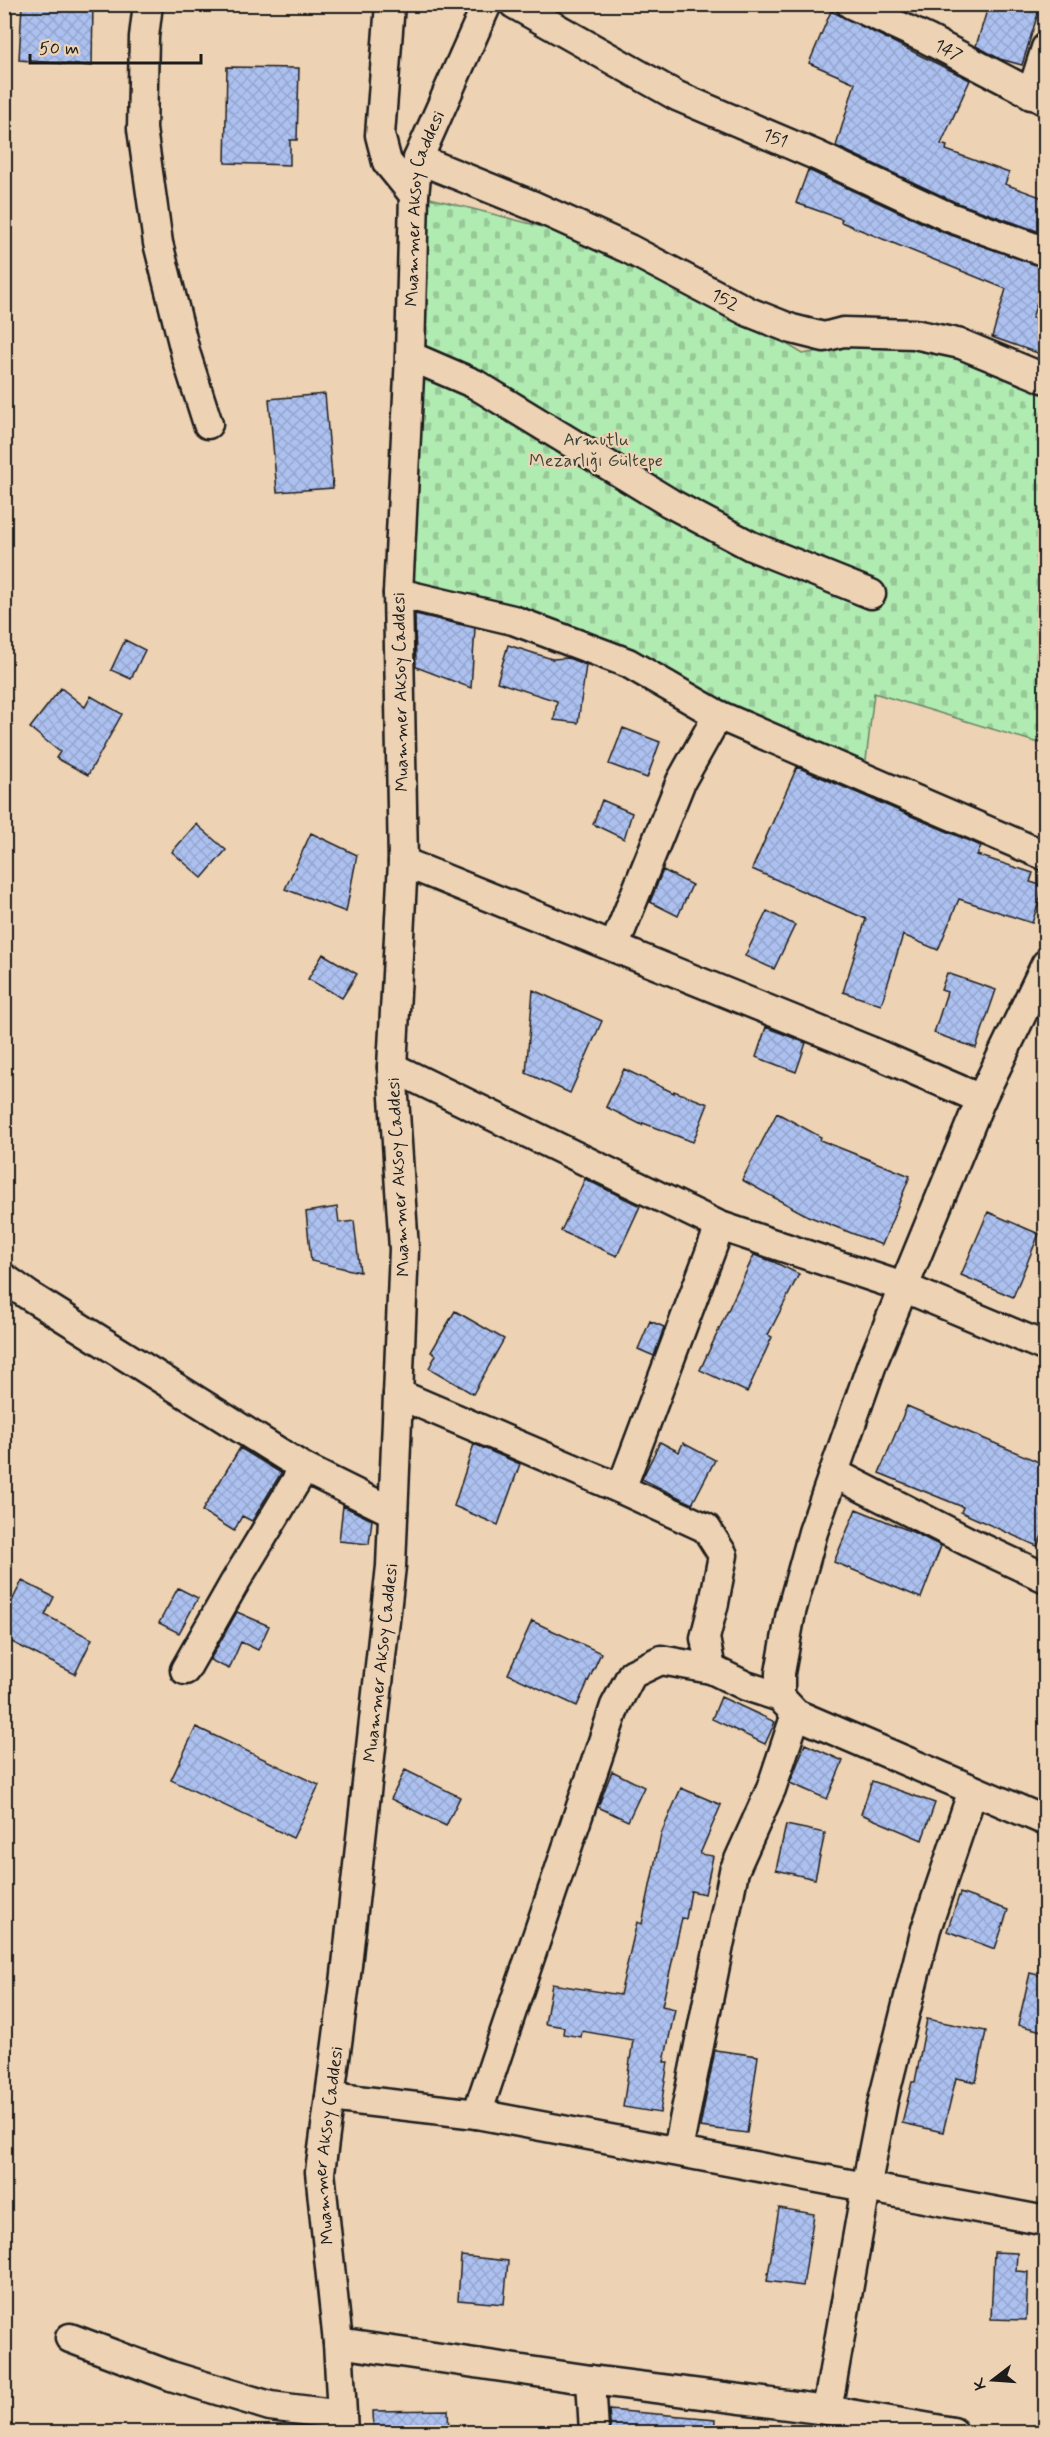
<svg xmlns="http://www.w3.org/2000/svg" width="1050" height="2437" viewBox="0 0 1050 2437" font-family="Mynerve,sans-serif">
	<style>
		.cemetery { fill: url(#cemetery-stones); stroke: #668466; stroke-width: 1.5 }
		.building { fill: url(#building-cross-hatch); stroke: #1c1c1c; stroke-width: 1.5 }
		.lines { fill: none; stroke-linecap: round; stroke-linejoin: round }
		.minor-casing { stroke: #1c1c1c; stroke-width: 33 }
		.minor { stroke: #edd2b4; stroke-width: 28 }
		.labels { text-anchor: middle; stroke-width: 4.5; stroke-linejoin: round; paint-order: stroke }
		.street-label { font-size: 18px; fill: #1c1c1c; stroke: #edd2b4 }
		.park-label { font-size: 18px; fill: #3a453a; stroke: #edd2b4 }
	</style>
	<defs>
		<pattern id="cemetery-stones" width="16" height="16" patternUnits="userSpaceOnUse" patternTransform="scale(1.5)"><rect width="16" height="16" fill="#b0ebb1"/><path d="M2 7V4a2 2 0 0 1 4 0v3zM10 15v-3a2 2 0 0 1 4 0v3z" fill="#97c998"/></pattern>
		<pattern id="building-cross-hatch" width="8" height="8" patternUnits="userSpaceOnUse" patternTransform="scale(1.5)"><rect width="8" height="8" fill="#adc1f0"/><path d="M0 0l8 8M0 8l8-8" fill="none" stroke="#94a5cd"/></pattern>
	</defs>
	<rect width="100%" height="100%" fill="#edd2b4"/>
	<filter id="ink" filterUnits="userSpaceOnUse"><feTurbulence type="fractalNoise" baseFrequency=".0167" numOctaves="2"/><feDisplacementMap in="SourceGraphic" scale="12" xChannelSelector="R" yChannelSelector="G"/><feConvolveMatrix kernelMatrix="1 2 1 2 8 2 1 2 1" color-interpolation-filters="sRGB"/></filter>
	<g filter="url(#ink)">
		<path class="cemetery" d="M 422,196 L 629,249 L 803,354 L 914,334 L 1045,380 L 1045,745 L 874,693 L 864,777 L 628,663 L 398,593 Z"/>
		<path class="building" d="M 22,4 L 93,4 L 92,66 L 19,60 Z
			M 989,4 L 1041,4 L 1022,65 L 1000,59 L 976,46 Z
			M 831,11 L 970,80 L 941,144 L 947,146 L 946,150 L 1009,173 L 1005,184 L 1046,199 L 1046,234 L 955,202 L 836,146 L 855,83 L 809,63 Z
			M 227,67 L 299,68 L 297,140 L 290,140 L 290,165 L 225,163 Z
			M 808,170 L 942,232 L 1046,268 L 1046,277 L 1032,318 L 1036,319 L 1041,301 L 1046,302 L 1046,356 L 992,337 L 1006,289 L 841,222 L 842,219 L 796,203 Z
			M 325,394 L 333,488 L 277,492 L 269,399 Z
			M 415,614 L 475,628 L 471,688 L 416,667 Z
			M 125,640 L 145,650 L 131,679 L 111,670 Z
			M 508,645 L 552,659 L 568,658 L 586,665 L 578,723 L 554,720 L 557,701 L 497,682 Z
			M 61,688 L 85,707 L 91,696 L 122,714 L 88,775 L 56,758 L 60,752 L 30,728 Z
			M 623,728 L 660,742 L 647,778 L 609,764 Z
			M 797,767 L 981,846 L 977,855 L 1033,873 L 1030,882 L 1044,886 L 1032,923 L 959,899 L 938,950 L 903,935 L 881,1005 L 843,992 L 866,919 L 752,869 Z
			M 602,800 L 632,813 L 624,839 L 593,824 Z
			M 196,824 L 226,850 L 202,878 L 172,852 Z
			M 311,833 L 357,855 L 346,912 L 285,889 Z
			M 663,870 L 692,885 L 678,916 L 650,902 Z
			M 767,911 L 795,925 L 774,969 L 745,956 Z
			M 323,954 L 357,974 L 342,998 L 308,979 Z
			M 947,973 L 996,990 L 976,1048 L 934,1033 L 947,992 L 941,990 Z
			M 533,990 L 602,1021 L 570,1093 L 526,1073 Z
			M 766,1027 L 806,1043 L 796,1072 L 756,1057 Z
			M 624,1069 L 674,1093 L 674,1091 L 708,1104 L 693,1142 L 643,1123 L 642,1125 L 606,1107 Z
			M 777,1113 L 821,1137 L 820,1140 L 910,1176 L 882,1245 L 808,1216 L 742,1180 Z
			M 585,1179 L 640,1206 L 617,1256 L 561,1231 Z
			M 337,1207 L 339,1223 L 354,1221 L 360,1272 L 311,1261 L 306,1212 Z
			M 988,1212 L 1039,1234 L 1013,1297 L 961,1275 Z
			M 754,1255 L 774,1262 L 799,1274 L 768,1335 L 772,1337 L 747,1392 L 700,1370 Z
			M 455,1311 L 504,1339 L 473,1394 L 429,1368 L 436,1355 L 431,1352 Z
			M 650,1321 L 664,1327 L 654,1356 L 638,1349 Z
			M 907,1406 L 1046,1465 L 1046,1527 L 1037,1546 L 961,1512 L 963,1507 L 879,1473 Z
			M 660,1442 L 679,1452 L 683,1443 L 715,1460 L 692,1504 L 642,1479 Z
			M 474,1444 L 520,1464 L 498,1525 L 454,1506 Z
			M 240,1448 L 281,1473 L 252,1521 L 242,1516 L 234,1531 L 202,1511 Z
			M 343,1506 L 372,1520 L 369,1544 L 339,1541 Z
			M 856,1509 L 915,1533 L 941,1546 L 921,1598 L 834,1562 Z
			M 22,1581 L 54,1597 L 45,1615 L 92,1639 L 75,1674 L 4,1638 L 4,1617 Z
			M 178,1588 L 198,1598 L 179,1633 L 159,1623 Z
			M 237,1612 L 269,1626 L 258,1650 L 241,1642 L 229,1669 L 210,1660 Z
			M 532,1621 L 601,1653 L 577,1706 L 508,1674 Z
			M 721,1697 L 775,1722 L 765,1744 L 712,1719 Z
			M 196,1727 L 319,1785 L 293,1838 L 171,1780 Z
			M 805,1744 L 843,1761 L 827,1799 L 790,1783 Z
			M 405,1770 L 460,1797 L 446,1826 L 391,1799 Z
			M 612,1771 L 644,1787 L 628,1821 L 598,1807 Z
			M 872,1781 L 935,1803 L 922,1840 L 861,1814 Z
			M 681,1788 L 721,1805 L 700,1854 L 713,1856 L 705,1894 L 691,1891 L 686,1919 L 682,1918 L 662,2006 L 675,2009 L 664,2062 L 668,2062 L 660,2113 L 623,2107 L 633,2040 L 582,2031 L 581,2037 L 563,2034 L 564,2027 L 545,2024 L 552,1984 L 620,1995 L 637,1922 L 642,1924 L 661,1834 Z
			M 786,1825 L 825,1833 L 815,1879 L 776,1870 Z
			M 960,1893 L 1008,1910 L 995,1949 L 947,1931 Z
			M 1030,1973 L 1046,1977 L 1046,2032 L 1018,2025 Z
			M 927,2019 L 986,2031 L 976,2082 L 956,2078 L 943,2132 L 902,2123 L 912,2082 L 915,2082 Z
			M 715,2050 L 758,2056 L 747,2133 L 700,2127 Z
			M 779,2208 L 814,2214 L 803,2286 L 767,2281 Z
			M 994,2252 L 1017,2253 L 1016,2271 L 1028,2272 L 1026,2320 L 991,2319 Z
			M 461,2256 L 508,2261 L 504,2304 L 458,2300 Z
			M 448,2410 L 449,2433 L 374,2433 L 373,2411 Z
			M 609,2410 L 716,2419 L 715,2433 L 611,2433 Z"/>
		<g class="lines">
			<g class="minor-casing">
				<g id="minor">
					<path d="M 148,4 L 144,37 L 142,129 L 158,243 L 186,355 L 208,424"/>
					<path d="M 390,4 L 380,135 L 387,162 L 414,195"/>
					<path id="s1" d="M 514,4 L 677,96 L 818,156 L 949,217 L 1046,252"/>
					<path id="s2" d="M 851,4 L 927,39 L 1046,101"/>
					<path d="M 1031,95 L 1046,48"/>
					<path id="s3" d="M 418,159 L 534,206 L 629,249 L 749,312 L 792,329 L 824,337 L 843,332 L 914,334 L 961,344 L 1046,379"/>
					<path d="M 410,356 L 475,384 L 670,503 L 751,546 L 871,594"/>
					<path d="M 398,593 L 513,620 L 628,663 L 718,715 L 1046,856"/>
					<path d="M 403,862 L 870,1051 L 981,1099"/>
					<path d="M 614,947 L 681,781 L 718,715"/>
					<path d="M 392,1067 L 720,1226 L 903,1287 L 1046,1347"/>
					<path d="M 4,1278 L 28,1295 L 304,1468 L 393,1512"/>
					<path d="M 398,1394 L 621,1489 L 706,1528 L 723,1555 L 714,1603 L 705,1638 L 711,1669 L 746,1686 L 780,1697 L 796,1714 L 1046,1821"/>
					<path d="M 834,1473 L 969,1542 L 1046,1578"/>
					<path d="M 621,1489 L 720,1226"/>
					<path d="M 185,1670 L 235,1582 L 304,1468"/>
					<path d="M 780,1697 L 780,1673 L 791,1612 L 813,1532 L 872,1364 L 981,1099 L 1046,964"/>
					<path d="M 330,2097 L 477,2114 L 1046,2221"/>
					<path d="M 477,2114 L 615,1706 L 632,1674 L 661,1660 L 711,1669"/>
					<path d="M 678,2150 L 734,1871 L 771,1789 L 796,1714"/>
					<path d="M 70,2338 L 171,2376 L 270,2406 L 342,2415"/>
					<path d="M 338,2343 L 591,2380 L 827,2410 L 953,2432"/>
					<path d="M 591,2380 L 594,2432"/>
					<path d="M 827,2410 L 866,2188 L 883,2101 L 926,1929 L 973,1790"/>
					<path id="s4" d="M 343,2432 L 338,2343 L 320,2172 L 345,1983 L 391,1566 L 404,1249 L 392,1067 L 403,862 L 398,593 L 410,356 L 414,195 L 418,159 L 487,4"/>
				</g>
			</g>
			<use href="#minor" class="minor"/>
		</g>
	</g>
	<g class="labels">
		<g class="street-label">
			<text dy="6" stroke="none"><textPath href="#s2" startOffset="108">147</textPath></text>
			<text dy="6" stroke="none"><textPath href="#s1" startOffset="294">151</textPath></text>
			<text dy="6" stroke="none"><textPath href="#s4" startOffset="2232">Muammer Aksoy Caddesi</textPath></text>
			<text dy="6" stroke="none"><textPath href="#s3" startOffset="338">152</textPath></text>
			<text transform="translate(400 692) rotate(-91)" y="6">Muammer Aksoy Caddesi</text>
			<text transform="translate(398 1177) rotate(-93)" y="6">Muammer Aksoy Caddesi</text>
			<text dy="6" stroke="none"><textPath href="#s4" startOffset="774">Muammer Aksoy Caddesi</textPath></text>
			<text dy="6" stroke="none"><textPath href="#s4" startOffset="288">Muammer Aksoy Caddesi</textPath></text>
		</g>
		<g class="park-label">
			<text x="596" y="445">Armutlu<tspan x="596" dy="21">Mezarlığı Gültepe</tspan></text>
		</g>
	</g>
	<rect width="1050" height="2437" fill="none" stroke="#edd2b4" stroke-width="24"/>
	<rect x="12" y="12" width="1026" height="2413" fill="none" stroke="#1c1c1c" stroke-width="2" filter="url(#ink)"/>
	<g transform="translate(993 2380) rotate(253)" stroke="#edd2b4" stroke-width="4.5" paint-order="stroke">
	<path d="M0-4.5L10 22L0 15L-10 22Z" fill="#1c1c1c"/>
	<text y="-9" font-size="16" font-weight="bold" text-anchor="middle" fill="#1c1c1c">K</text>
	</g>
	<path d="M30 54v9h171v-9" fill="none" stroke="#1c1c1c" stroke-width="3"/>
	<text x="39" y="54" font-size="18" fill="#1c1c1c" stroke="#edd2b4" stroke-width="4.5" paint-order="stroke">50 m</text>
</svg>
